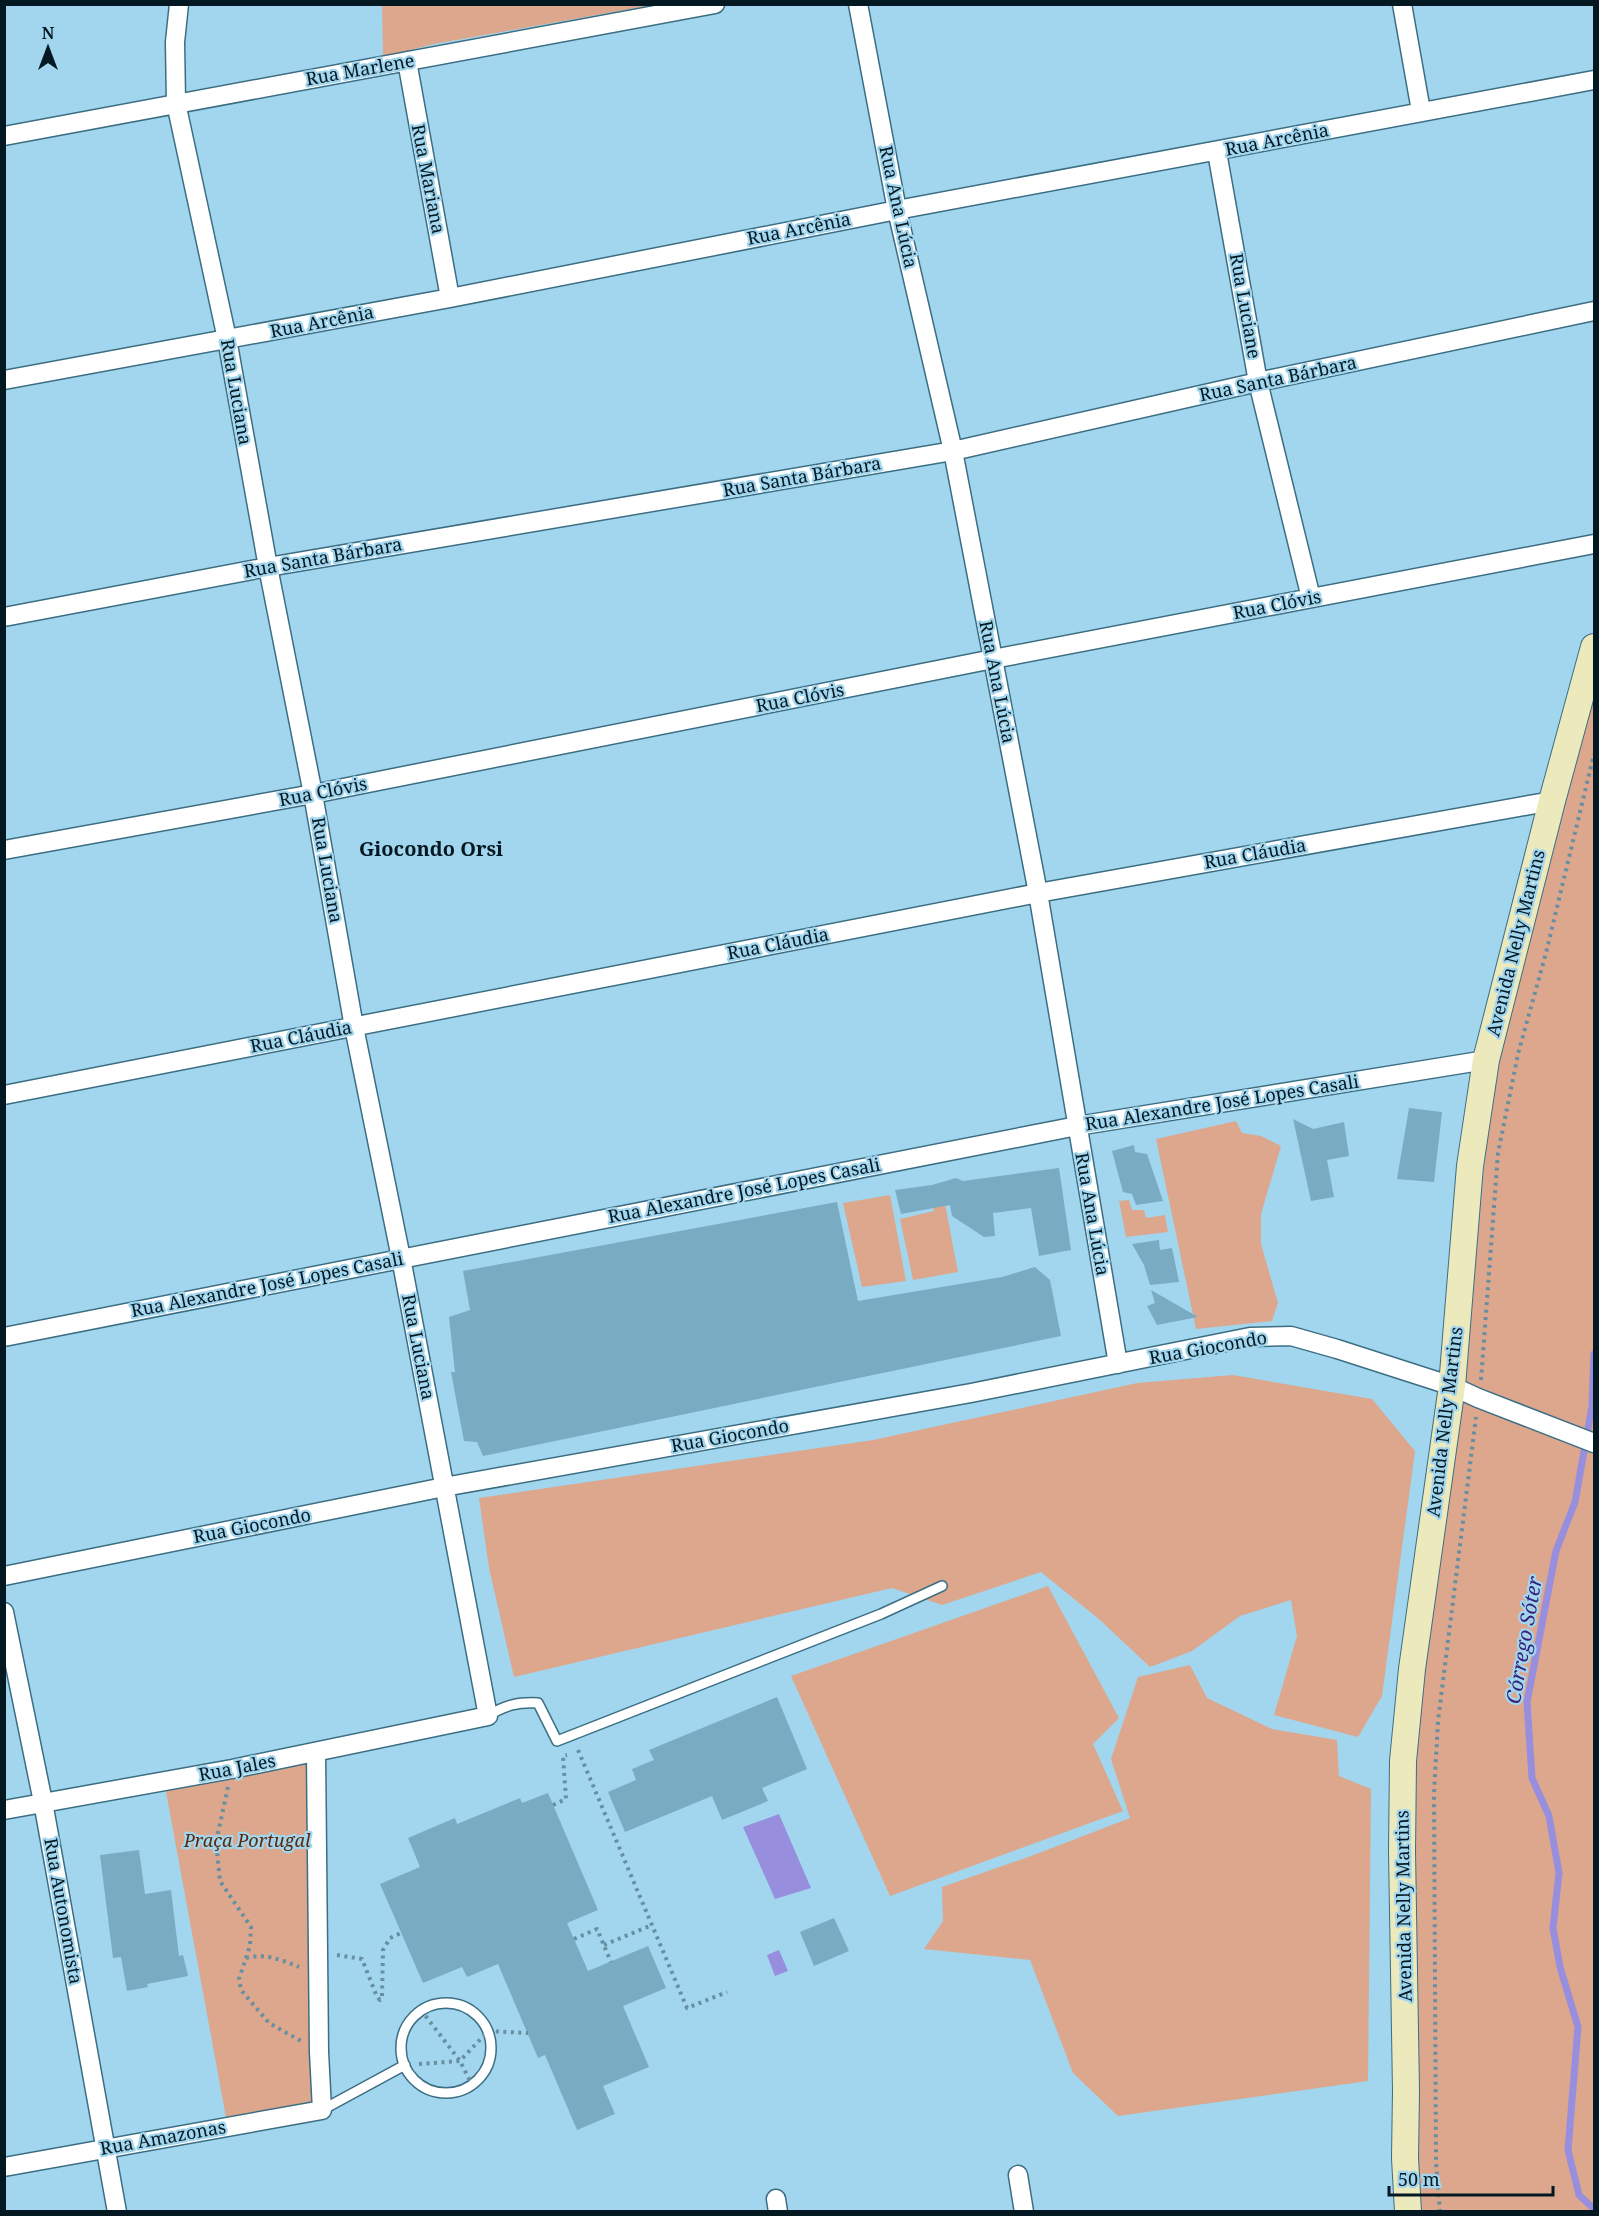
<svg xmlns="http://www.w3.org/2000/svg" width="1599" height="2216" viewBox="0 0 1599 2216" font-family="'Noto Serif',serif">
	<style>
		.green { fill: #dca78d }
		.water { fill: #978fdd }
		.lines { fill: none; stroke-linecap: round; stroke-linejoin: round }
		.stream { stroke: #978fdd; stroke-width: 7 }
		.building { fill: #79acc3 }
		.lane-casing { stroke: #3c6e83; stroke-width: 12 }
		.street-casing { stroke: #3c6e83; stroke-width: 21 }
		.secondary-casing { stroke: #3c6e83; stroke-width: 28 }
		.path { stroke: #678fa1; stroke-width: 4; stroke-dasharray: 3 4.5; stroke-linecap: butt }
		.lane { stroke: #fff; stroke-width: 9 }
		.street { stroke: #fff; stroke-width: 18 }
		.secondary { stroke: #eceabd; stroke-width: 26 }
		.labels { text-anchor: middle; stroke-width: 4.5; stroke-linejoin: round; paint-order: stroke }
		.street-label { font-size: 18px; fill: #041821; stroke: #a2d6ee }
		.park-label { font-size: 18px; font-style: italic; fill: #5c2808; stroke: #a2d6ee }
		.neighbourhood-label { font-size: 20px; font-weight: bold; fill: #041821; stroke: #a2d6ee }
		.water-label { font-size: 20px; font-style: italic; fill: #361f7a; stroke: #a2d6ee }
	</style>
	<rect width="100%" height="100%" fill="#a2d6ee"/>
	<path class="green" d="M 382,5 L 653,5 L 434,44 L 383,57 Z
		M 1594,680 L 1594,2211 L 1415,2212 L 1411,2159 L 1416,1764 L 1423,1676 L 1461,1412 L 1494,1064 Z
		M 1236,1121 L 1242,1133 L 1261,1136 L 1281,1146 L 1261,1214 L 1261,1244 L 1278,1303 L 1272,1321 L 1196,1329 L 1156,1139 Z
		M 941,1183 L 958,1272 L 913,1280 L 900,1219 L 934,1211 L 929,1186 Z
		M 890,1195 L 906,1281 L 862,1287 L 843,1203 Z
		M 1129,1200 L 1132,1210 L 1144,1210 L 1146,1218 L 1165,1215 L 1168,1232 L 1126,1237 L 1119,1201 Z
		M 1233,1375 L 1372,1399 L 1415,1451 L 1382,1696 L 1358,1737 L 1274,1715 L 1297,1636 L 1291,1600 L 1240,1616 L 1192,1651 L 1150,1667 L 1100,1620 L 1041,1572 L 942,1605 L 892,1588 L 514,1677 L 489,1568 L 479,1498 L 873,1440 L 1137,1383 Z
		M 1048,1586 L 1119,1718 L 1093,1744 L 1123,1811 L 890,1896 L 791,1676 Z
		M 1190,1665 L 1207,1698 L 1272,1729 L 1337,1740 L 1339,1776 L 1371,1789 L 1368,2081 L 1118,2116 L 1073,2073 L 1030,1960 L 924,1949 L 943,1921 L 942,1887 L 1031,1856 L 1130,1818 L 1111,1759 L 1138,1677 Z
		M 316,1753 L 322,2110 L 228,2128 L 164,1781 Z"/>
	<path class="water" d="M 779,1814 L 811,1888 L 775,1899 L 743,1827 Z
		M 779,1950 L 788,1971 L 775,1976 L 767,1955 Z"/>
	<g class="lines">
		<path class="stream" d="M 1594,1354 L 1592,1406 L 1575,1502 L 1556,1551 L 1527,1702 L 1532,1778 L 1549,1816 L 1559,1873 L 1553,1928 L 1560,1967 L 1578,2027 L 1568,2150 L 1579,2195 L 1594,2209"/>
	</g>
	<path class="building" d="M 1409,1108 L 1442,1112 L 1434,1182 L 1397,1179 Z
		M 1293,1119 L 1313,1129 L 1344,1122 L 1349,1156 L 1327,1160 L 1334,1197 L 1311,1201 Z
		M 1134,1145 L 1135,1152 L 1147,1154 L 1163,1201 L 1136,1205 L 1132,1194 L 1123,1192 L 1112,1151 Z
		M 1059,1168 L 1071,1250 L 1039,1256 L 1031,1208 L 993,1213 L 995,1236 L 984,1237 L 952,1216 L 950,1205 L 901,1214 L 895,1190 L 932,1185 L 956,1178 L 963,1181 Z
		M 837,1202 L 858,1301 L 1002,1277 L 1035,1267 L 1050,1280 L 1061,1336 L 483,1456 L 477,1442 L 464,1441 L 451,1372 L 455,1372 L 449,1317 L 470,1310 L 463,1271 Z
		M 1159,1240 L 1160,1250 L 1172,1248 L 1179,1282 L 1150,1285 L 1144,1265 L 1132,1244 Z
		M 1151,1290 L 1198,1317 L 1157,1325 L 1147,1306 L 1155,1303 Z
		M 777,1697 L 807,1769 L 762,1788 L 768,1801 L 722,1820 L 712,1796 L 625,1832 L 608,1792 L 636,1780 L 632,1769 L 654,1760 L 649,1750 Z
		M 548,1793 L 598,1910 L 567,1923 L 588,1971 L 648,1946 L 666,1988 L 623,2006 L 649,2067 L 603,2086 L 615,2114 L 577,2130 L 545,2055 L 538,2058 L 498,1964 L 467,1977 L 462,1967 L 423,1983 L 380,1884 L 420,1867 L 408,1838 L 455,1818 L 457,1824 L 520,1798 L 522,1803 Z
		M 139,1850 L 145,1894 L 171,1890 L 179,1956 L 183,1955 L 188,1976 L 147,1984 L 148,1987 L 127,1991 L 121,1957 L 113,1958 L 100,1855 Z
		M 834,1918 L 849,1951 L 814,1966 L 800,1932 Z"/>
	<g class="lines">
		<g class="lane-casing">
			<path id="lane" d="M 488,1716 C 505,1705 518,1702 538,1703 L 557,1741 L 881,1614 L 942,1586
				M401 2048a45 45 0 1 1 90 0a45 45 0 1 1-90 0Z
				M 322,2110 L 405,2065"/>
		</g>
		<g class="street-casing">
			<path id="street" d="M 858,4 L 897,210 L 953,451 L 1038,893 L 1118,1364
				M 1402,4 L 1421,111
				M 407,61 L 450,298
				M 4,136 L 715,4
				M 1217,152 L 1258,382 L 1311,598
				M 4,380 L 450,298 L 897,210 L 1594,80
				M 4,617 L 268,567 L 953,451 L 1258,382 L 1594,311
				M 4,850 L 313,794 L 993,659 L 1594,544
				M 4,1095 L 1038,893 L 1552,801
				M 4,1337 L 1077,1126 L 1486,1060
				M 4,1576 L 444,1487 L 971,1393 L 1250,1337 L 1291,1336 L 1337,1349 L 1452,1386 L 1478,1398 L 1594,1443
				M 4,1612 L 43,1802 L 117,2212
				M 4,1810 L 232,1769 L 488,1716 L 401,1258 L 354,1027 L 313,794 L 268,567 L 227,339 L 176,103 L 175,42 L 179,4
				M 4,2167 L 322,2110 L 319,2052 L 316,1753
				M 1018,2175 L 1024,2212
				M 776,2199 L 778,2212"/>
		</g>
		<g class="secondary-casing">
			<path id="secondary" d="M 1408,2212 L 1405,2158 L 1406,2091 L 1402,1851 L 1403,1761 L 1412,1669 L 1452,1386 L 1470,1166 L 1486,1060 L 1552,801 L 1594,647"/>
		</g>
		<path class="path" d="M 1481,1380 L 1498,1153 L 1518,1054 L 1546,953 L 1594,754
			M 578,1750 L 687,2008 L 727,1992
			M 228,1787 L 216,1842 L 220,1881 L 251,1927 L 250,1946 L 239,1979 L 241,1990 L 269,2023 L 301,2041
			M 553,1805 L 566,1799 L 563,1756 L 567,1755
			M 574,1939 L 597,1929 L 611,1962
			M 604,1945 L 652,1925
			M 337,1955 L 362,1959 L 377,1997 L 380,2000 L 382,1997 L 383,1950 L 390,1938 L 401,1933
			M 246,1958 C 265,1953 282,1960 299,1967
			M 421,2010 L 460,2061 L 472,2085
			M 419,2064 L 460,2061 L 488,2031 L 528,2033
			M 1440,2212 L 1436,2162 L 1434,1794 L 1438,1721 L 1476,1417"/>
		<use href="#lane" class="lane"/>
		<use href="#street" class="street"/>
		<use href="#secondary" class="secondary"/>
	</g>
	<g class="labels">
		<g class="street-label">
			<text transform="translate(360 70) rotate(-10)" y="6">Rua Marlene</text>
			<text transform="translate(1277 140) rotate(-11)" y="6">Rua Arcênia</text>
			<text transform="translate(428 179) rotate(79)" y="6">Rua Mariana</text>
			<text transform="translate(898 207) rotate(78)" y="6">Rua Ana Lúcia</text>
			<text transform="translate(799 229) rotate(-11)" y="6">Rua Arcênia</text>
			<text transform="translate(1245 306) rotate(80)" y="6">Rua Luciane</text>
			<text transform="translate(322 322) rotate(-11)" y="6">Rua Arcênia</text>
			<text transform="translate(1278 379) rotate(-12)" y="6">Rua Santa Bárbara</text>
			<text transform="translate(236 392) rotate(80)" y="6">Rua Luciana</text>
			<text transform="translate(802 477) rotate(-10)" y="6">Rua Santa Bárbara</text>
			<text transform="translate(323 558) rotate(-10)" y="6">Rua Santa Bárbara</text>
			<text transform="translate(1277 605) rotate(-11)" y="6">Rua Clóvis</text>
			<text transform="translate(997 682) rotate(79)" y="6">Rua Ana Lúcia</text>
			<text transform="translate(800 698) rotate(-11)" y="6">Rua Clóvis</text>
			<text transform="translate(323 792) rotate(-11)" y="6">Rua Clóvis</text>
			<text transform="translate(1255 854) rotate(-10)" y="6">Rua Cláudia</text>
			<text transform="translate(327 870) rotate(80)" y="6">Rua Luciana</text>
			<text transform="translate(1516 943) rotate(-76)" y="6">Avenida Nelly Martins</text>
			<text transform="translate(778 944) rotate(-11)" y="6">Rua Cláudia</text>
			<text transform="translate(301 1037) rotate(-11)" y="6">Rua Cláudia</text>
			<text transform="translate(1222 1103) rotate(-9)" y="6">Rua Alexandre José Lopes Casali</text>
			<text transform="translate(744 1191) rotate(-11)" y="6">Rua Alexandre José Lopes Casali</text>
			<text transform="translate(1092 1214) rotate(80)" y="6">Rua Ana Lúcia</text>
			<text transform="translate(267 1285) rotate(-11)" y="6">Rua Alexandre José Lopes Casali</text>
			<text transform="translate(418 1347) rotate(79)" y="6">Rua Luciana</text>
			<text transform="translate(1208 1348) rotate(-10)" y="6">Rua Giocondo</text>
			<text transform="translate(1445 1422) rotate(-83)" y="6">Avenida Nelly Martins</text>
			<text transform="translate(730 1436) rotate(-10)" y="6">Rua Giocondo</text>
			<text transform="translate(252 1526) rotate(-11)" y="6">Rua Giocondo</text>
			<text transform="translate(237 1768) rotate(-11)" y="6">Rua Jales</text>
			<text transform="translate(1404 1906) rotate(-91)" y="6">Avenida Nelly Martins</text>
			<text transform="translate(63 1911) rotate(80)" y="6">Rua Autonomista</text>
			<text transform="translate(163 2138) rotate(-10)" y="6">Rua Amazonas</text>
		</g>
		<g class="park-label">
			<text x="247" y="1847">Praça Portugal</text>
		</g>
		<g class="neighbourhood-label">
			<text x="431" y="856">Giocondo Orsi</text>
		</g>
		<g class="water-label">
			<text transform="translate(1524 1640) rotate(-80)" y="7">Córrego Sóter</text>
		</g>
	</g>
	<rect width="1599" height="2216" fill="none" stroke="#041821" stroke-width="12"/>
	<g transform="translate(48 48)" stroke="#a2d6ee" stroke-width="4.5" paint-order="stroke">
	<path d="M0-4.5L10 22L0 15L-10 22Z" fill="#041821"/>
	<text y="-9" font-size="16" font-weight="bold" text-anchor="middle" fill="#041821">N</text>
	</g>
	<path d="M1389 2186v9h164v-9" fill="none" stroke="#041821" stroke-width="3"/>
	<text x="1398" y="2186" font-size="18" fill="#041821" stroke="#a2d6ee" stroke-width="4.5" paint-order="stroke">50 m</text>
</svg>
